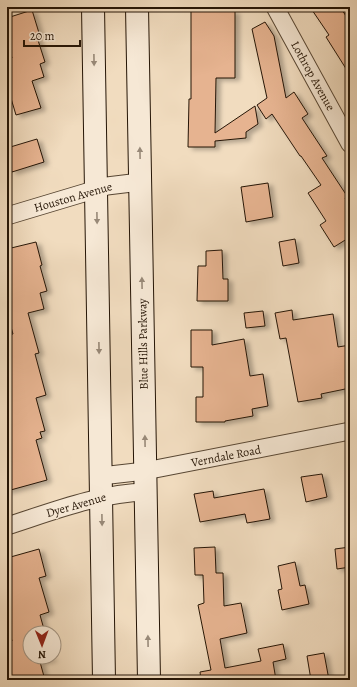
<svg xmlns="http://www.w3.org/2000/svg" width="357" height="687" viewBox="0 0 357 687" font-family="Alegreya,serif">
	<style>
		.building { fill: #e6b390; stroke: #251506; filter: url(#shadow) }
		.lines { fill: none; stroke-linecap: round; stroke-linejoin: round }
		.street-casing { stroke: #584734; stroke-width: 19 }
		.secondary-casing { stroke: #251506; stroke-width: 24 }
		.street { stroke: #f6e8d5; stroke-width: 17 }
		.secondary { stroke: #f6e8d5; stroke-width: 22 }
		.oneway { fill: #988978 }
		.labels { text-anchor: middle; stroke-width: 3; stroke-linejoin: round; paint-order: stroke }
		.street-label { font-size: 12px; fill: #251506; stroke: #f6e8d5 }
	</style>
	<defs>
		<filter id="shadow"><feDropShadow dx="4.5" dy="2.5" stdDeviation="2" flood-color="#0004"/></filter>
	</defs>
	<rect width="100%" height="100%" fill="#f1dcbf"/>
	<filter id="stains"><feTurbulence type="fractalNoise" baseFrequency=".005" numOctaves="4"/><feColorMatrix values="0 0 0 0 .2 0 0 0 0 .09 0 0 0 0 .02 0 0 0 .5 -.17"/></filter>
	<radialGradient id="worn" r=".72"><stop offset=".6" stop-color="#630" stop-opacity="0"/><stop offset="1" stop-color="#630" stop-opacity=".3"/></radialGradient>
	<path class="building" d="M 310,7 L 340,7 L 350,22 L 350,75 L 326,37 L 329,35 Z
		M 32,10 L 39,33 L 36,34 L 45,62 L 40,64 L 44,77 L 32,81 L 41,108 L 16,115 L 7,85 L 7,60 L 12,58 L 7,41 L 7,18 Z
		M 191,10 L 235,11 L 235,78 L 216,78 L 215,133 L 255,106 L 258,124 L 246,132 L 246,138 L 215,141 L 215,147 L 188,147 L 189,99 L 191,99 Z
		M 265,22 L 274,36 L 286,98 L 294,92 L 308,114 L 302,118 L 327,156 L 322,158 L 347,196 L 345,198 L 350,206 L 350,237 L 334,247 L 320,225 L 326,221 L 308,193 L 321,185 L 301,156 L 300,156 L 272,114 L 266,119 L 257,105 L 267,98 L 252,29 Z
		M 37,139 L 44,162 L 12,172 L 7,158 L 7,148 Z
		M 268,183 L 273,217 L 246,222 L 241,187 Z
		M 295,239 L 299,263 L 283,266 L 279,242 Z
		M 36,242 L 42,265 L 40,266 L 47,291 L 40,293 L 44,309 L 28,313 L 39,353 L 35,354 L 46,395 L 36,398 L 45,431 L 40,432 L 42,438 L 36,440 L 47,480 L 7,491 L 7,335 L 13,334 L 7,313 L 7,249 Z
		M 222,250 L 223,279 L 228,279 L 228,301 L 197,301 L 198,266 L 206,266 L 206,251 Z
		M 292,310 L 293,320 L 333,314 L 338,347 L 350,345 L 350,388 L 321,394 L 322,398 L 298,402 L 286,338 L 280,339 L 275,313 Z
		M 263,311 L 265,326 L 246,328 L 244,313 Z
		M 191,330 L 212,330 L 212,345 L 244,339 L 250,376 L 263,374 L 268,406 L 252,409 L 253,416 L 225,421 L 225,422 L 196,422 L 196,397 L 203,397 L 203,367 L 191,367 Z
		M 322,474 L 327,497 L 306,502 L 301,477 Z
		M 264,489 L 270,519 L 247,523 L 245,514 L 200,522 L 194,494 L 213,491 L 214,498 Z
		M 215,547 L 216,573 L 223,573 L 224,606 L 241,603 L 247,633 L 220,639 L 225,668 L 261,661 L 258,649 L 283,644 L 286,659 L 273,662 L 276,680 L 201,680 L 200,672 L 211,670 L 198,605 L 204,603 L 203,575 L 195,575 L 194,548 Z
		M 350,547 L 350,567 L 337,569 L 335,549 Z
		M 39,549 L 46,576 L 39,578 L 49,612 L 40,615 L 45,633 L 30,633 L 30,657 L 52,657 L 52,659 L 40,662 L 45,680 L 11,680 L 7,664 L 7,643 L 12,641 L 7,622 L 7,558 Z
		M 295,562 L 300,586 L 305,585 L 309,604 L 282,610 L 278,590 L 282,589 L 278,566 Z
		M 324,653 L 329,680 L 311,680 L 307,656 Z"/>
	<g class="lines">
		<g class="street-casing">
			<path id="street" d="M 275,7 L 350,144
				M 7,216 L 107,186 L 140,182
				M 101,476 L 145,471 L 350,431
				M 7,526 C 51,512 99,493 146,492"/>
		</g>
		<g class="secondary-casing">
			<path id="secondary" d="M 93,7 L 104,680
				M 137,7 L 149,680"/>
		</g>
		<use href="#street" class="street"/>
		<use href="#secondary" class="secondary"/>
	</g>
	<defs><path id="oneway-solid" d="M-6-.8H1V-3.2L6.5 0L1 3.2V.8H-6Z"/></defs>
	<g class="oneway">
		<use href="#oneway-solid" transform="translate(94 60) rotate(89)"/>
		<use href="#oneway-solid" transform="translate(140 153) rotate(-91)"/>
		<use href="#oneway-solid" transform="translate(97 218) rotate(89)"/>
		<use href="#oneway-solid" transform="translate(142 283) rotate(-91)"/>
		<use href="#oneway-solid" transform="translate(99 348) rotate(89)"/>
		<use href="#oneway-solid" transform="translate(145 441) rotate(-91)"/>
		<use href="#oneway-solid" transform="translate(102 520) rotate(89)"/>
		<use href="#oneway-solid" transform="translate(148 641) rotate(-91)"/>
	</g>
	<g class="labels">
		<g class="street-label">
			<text transform="translate(313 76) rotate(61)" y="4">Lothrop Avenue</text>
			<text transform="translate(73 197) rotate(-16)" y="4">Houston Avenue</text>
			<text transform="translate(143 344) rotate(-91)" y="4">Blue Hills Parkway</text>
			<text transform="translate(226 456) rotate(-11)" y="4">Verndale Road</text>
			<text transform="translate(76 505) rotate(-16)" y="4">Dyer Avenue</text>
		</g>
	</g>
	<rect width="357" height="687" fill="none" stroke="#f1dcbf" stroke-width="24"/>
	<rect x="8" y="8" width="341" height="671" fill="none" stroke="#251506" stroke-width="2"/>
	<rect x="12" y="12" width="333" height="663" fill="none" stroke="#251506"/>
	<g transform="translate(42 645) rotate(179)"><circle r="19" fill="#f6e8d5" stroke="#a29482"/>
	<path d="M0-3L7 15L0 10L-7 15Z" fill="#8f2418"/>
	<text y="-6" font-size="11" font-weight="bold" text-anchor="middle" fill="#251506">N</text>
	</g>
	<path d="M24 40v6h56v-6" fill="none" stroke="#251506" stroke-width="2"/>
	<text x="30" y="40" font-size="12" fill="#251506" stroke="#f6e8d5" stroke-width="3" paint-order="stroke">20 m</text>
	<rect width="100%" height="100%" filter="url(#stains)"/>
	<rect width="100%" height="100%" fill="url(#worn)"/>
</svg>
